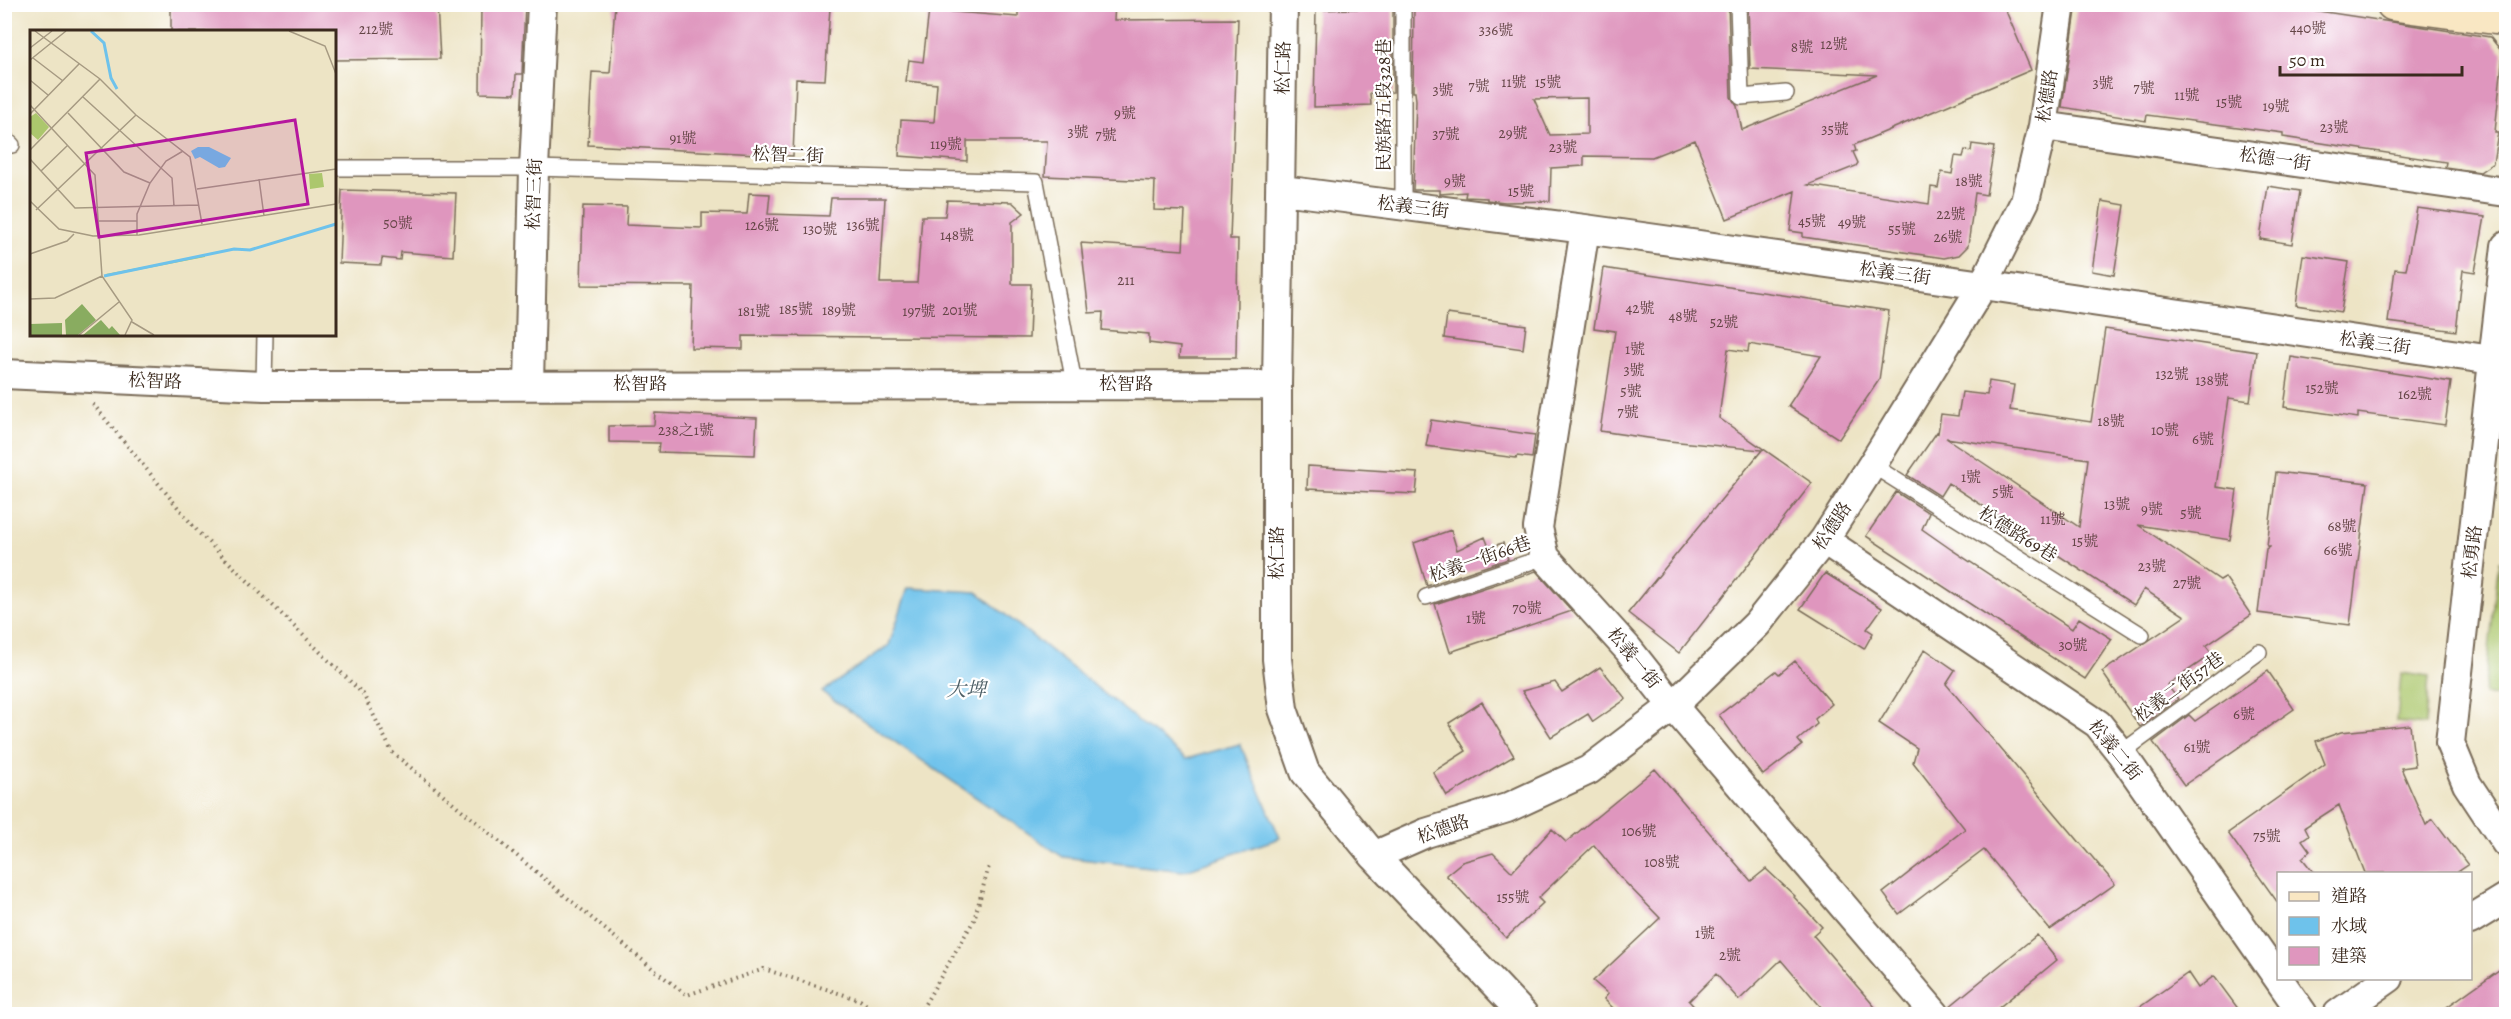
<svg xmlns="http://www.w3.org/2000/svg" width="2511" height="1019" viewBox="0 0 2511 1019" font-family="Alegreya,'Noto Serif TC',serif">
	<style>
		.green { fill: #acc76d; stroke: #747846; stroke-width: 1.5 }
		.water { fill: #6ec2eb; stroke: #547684; stroke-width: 1.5 }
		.building { fill: #df96be; fill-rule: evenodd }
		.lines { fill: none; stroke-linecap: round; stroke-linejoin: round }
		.lane-casing { stroke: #796b58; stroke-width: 18 }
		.street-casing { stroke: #796b58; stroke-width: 32 }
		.secondary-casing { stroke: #796b58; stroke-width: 36 }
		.path { stroke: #796b58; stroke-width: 4; stroke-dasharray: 1.5 4.5; stroke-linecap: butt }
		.lane { stroke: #fff; stroke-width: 15 }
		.street { stroke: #fff; stroke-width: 28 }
		.secondary { stroke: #f9e7c3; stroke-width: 33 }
		.labels { text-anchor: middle; stroke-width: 4.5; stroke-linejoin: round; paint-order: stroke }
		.number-label { font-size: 15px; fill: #644546 }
		.street-label { font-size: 18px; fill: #3b2a1e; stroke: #fff }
		.water-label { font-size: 20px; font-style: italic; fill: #4d5f66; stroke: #fff }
		.inset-river { fill: none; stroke: #6ec2eb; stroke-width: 3 }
		.inset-road { fill: none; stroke: #a69a82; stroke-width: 1.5 }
		.view { fill: #b5179e; fill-opacity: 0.15; stroke: #b5179e; stroke-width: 3 }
		.inset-edge { fill: none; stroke: #3b2a1e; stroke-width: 3 }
	</style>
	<rect width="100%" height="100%" fill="#fff"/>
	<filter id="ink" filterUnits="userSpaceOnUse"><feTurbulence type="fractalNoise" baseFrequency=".0167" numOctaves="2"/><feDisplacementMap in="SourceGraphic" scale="12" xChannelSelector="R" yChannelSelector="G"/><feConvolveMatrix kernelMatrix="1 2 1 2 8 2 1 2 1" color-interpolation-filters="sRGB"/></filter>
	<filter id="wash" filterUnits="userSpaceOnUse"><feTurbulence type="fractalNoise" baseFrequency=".008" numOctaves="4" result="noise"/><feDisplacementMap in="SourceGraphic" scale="24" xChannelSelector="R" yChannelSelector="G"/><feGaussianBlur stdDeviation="1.35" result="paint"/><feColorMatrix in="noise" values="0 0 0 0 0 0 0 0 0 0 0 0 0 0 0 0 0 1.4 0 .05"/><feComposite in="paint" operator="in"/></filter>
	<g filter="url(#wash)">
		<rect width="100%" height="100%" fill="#ede4c5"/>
		<path class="green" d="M 2499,561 L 2506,562 L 2506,698 L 2484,694 Z
			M 2401,673 L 2429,677 L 2425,725 L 2397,722 Z"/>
		<path class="water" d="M 908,588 L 977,592 L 1186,759 L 1240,744 L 1280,838 L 1183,871 L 1063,857 L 822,692 L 889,645 Z"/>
		<g id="blocks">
			<path class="building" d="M 171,4 L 437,4 L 440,59 L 334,60 L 334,32 L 171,32 Z
				M 481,4 L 525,4 L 522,74 L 516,74 L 515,94 L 480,93 Z
				M 615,4 L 780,4 L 830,8 L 825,80 L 796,79 L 793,156 L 588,145 L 592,72 L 610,73 Z
				M 1018,4 L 1115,4 L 1114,20 L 1238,19 L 1230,239 L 1238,239 L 1236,358 L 1179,358 L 1180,347 L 1149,343 L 1149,334 L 1102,330 L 1103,312 L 1089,313 L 1081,243 L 1183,250 L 1185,211 L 1154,210 L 1155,181 L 1045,176 L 1047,141 L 967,141 L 967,161 L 899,156 L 901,120 L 934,122 L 937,84 L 906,81 L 909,60 L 923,62 L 929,10 L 1018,17 Z
				M 1414,4 L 1728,4 L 1731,97 L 1737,106 L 1742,130 L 1877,75 L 1750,69 L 1748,4 L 2003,4 L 2031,70 L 1854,145 L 1856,151 L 1853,152 L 1858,163 L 1856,166 L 1808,185 L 1929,204 L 1931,187 L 1938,188 L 1941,172 L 1952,174 L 1955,156 L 1963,157 L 1965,150 L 1971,151 L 1972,144 L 1994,147 L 1986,195 L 1975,193 L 1968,246 L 1959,255 L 1944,258 L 1803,237 L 1803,233 L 1790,231 L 1795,191 L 1727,219 L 1695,140 L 1652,157 L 1584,156 L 1584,166 L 1551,168 L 1550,201 L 1505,202 L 1487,200 L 1487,198 L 1465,197 L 1466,192 L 1440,194 L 1440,190 L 1413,190 L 1416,100 L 1415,92 L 1413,92 ZM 1587,98 L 1587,134 L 1550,135 L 1534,99 Z
				M 2077,4 L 2272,4 L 2490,37 L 2503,53 L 2495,132 L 2498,132 L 2493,163 L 2480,172 L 2445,167 L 2446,162 L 2283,137 L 2283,133 L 2147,115 L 2146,121 L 2062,107 Z
				M 1393,8 L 1393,92 L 1370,93 L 1371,105 L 1314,107 L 1316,10 Z
				M 2268,186 L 2300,191 L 2292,244 L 2260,239 Z
				M 342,190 L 456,193 L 453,256 L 401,252 L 400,260 L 382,258 L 381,265 L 339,263 Z
				M 749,193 L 770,194 L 768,214 L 829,216 L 831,198 L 885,198 L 880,283 L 917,283 L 922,216 L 945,216 L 947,200 L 1012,202 L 1024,213 L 1012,222 L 1012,284 L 1031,284 L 1029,338 L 743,336 L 743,349 L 691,348 L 693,286 L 581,285 L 583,206 L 627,207 L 626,225 L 702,228 L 702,213 L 747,214 Z
				M 2102,201 L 2125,205 L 2114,275 L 2092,271 Z
				M 2417,208 L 2485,217 L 2475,272 L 2463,270 L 2456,331 L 2388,322 L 2395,269 L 2406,270 Z
				M 2303,255 L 2349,262 L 2341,312 L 2296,305 Z
				M 1603,268 L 1889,311 L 1879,380 L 1839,439 L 1788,406 L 1821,356 L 1749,344 L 1748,352 L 1728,349 L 1719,418 L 1812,483 L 1679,653 L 1628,613 L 1762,450 L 1669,441 L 1600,431 L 1615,331 L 1594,328 Z
				M 1447,314 L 1526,325 L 1523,349 L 1444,338 Z
				M 2105,329 L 2257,352 L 2250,401 L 2229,398 L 2216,487 L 2237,490 L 2230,540 L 2138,525 L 2220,580 L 2225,577 L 2251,615 L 2206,646 L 2212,654 L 2167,685 L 2178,699 L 2140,727 L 2102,672 L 2185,616 L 2144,589 L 2134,605 L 1948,483 L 1940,496 L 1907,475 L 1937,432 L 1938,433 L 1941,414 L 1958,416 L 1962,392 L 1987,395 L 1989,381 L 2014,385 L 2010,410 L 2091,422 ZM 1946,438 L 2088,459 L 2079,527 L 2006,478 Z
				M 2291,357 L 2451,382 L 2445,425 L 2358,413 L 2358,418 L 2284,407 Z
				M 655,413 L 757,418 L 755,455 L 658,452 L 659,443 L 609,442 L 609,426 L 654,425 Z
				M 1431,420 L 1535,435 L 1532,458 L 1517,456 L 1516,458 L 1426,446 Z
				M 1308,466 L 1418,473 L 1416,494 L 1307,489 Z
				M 2276,472 L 2368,483 L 2350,625 L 2258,613 L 2266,549 L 2270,546 L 2267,546 Z
				M 1896,492 L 1929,513 L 1922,529 L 1952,550 L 2072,629 L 2079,618 L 2112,639 L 2085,679 L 1866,536 Z
				M 1451,530 L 1457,550 L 1485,537 L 1489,547 L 1503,543 L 1508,559 L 1427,586 L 1414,543 Z
				M 1536,571 L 1572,611 L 1450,652 L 1435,604 Z
				M 1825,573 L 1882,608 L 1867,629 L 1873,633 L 1864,649 L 1800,609 Z
				M 1925,649 L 1955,670 L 1946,684 L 2115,884 L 2050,930 L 1984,850 L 1899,914 L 1883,893 L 1965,829 L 1913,762 L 1917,748 L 1879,723 Z
				M 1795,661 L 1832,704 L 1815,719 L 1817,724 L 1798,740 L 1802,745 L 1763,775 L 1719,715 L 1776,671 L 1779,674 Z
				M 1600,667 L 1626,699 L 1593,722 L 1588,714 L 1551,737 L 1522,691 L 1555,682 L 1562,692 Z
				M 2268,671 L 2294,709 L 2184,785 L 2153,742 L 2189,715 L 2195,721 Z
				M 1482,702 L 1514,756 L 1447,796 L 1433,772 L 1466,751 L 1449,723 Z
				M 2410,725 L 2415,766 L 2401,768 L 2426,825 L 2433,819 L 2468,865 L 2456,873 L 2365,873 L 2339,805 L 2305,827 L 2309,835 L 2302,840 L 2310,851 L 2302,858 L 2314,873 L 2278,873 L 2278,903 L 2228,833 L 2325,764 L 2316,741 L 2341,732 Z
				M 1655,769 L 1751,881 L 1766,869 L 1795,896 L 1794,897 L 1822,927 L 1813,935 L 1881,1014 L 1827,1014 L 1781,960 L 1739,1000 L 1716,974 L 1689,1001 L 1701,1014 L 1619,1014 L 1604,999 L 1608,994 L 1593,981 L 1660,918 L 1622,879 L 1594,845 L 1538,898 L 1543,903 L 1506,938 L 1446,875 L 1462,862 L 1493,853 L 1512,872 L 1552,829 L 1566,842 Z
				M 2037,935 L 2057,960 L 1991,1014 L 1951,1014 L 1949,1007 Z
				M 2506,965 L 2506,1014 L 2437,1014 Z
				M 2188,973 L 2198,988 L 2214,976 L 2242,1014 L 2130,1014 Z"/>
		</g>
	</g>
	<g filter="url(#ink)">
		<use href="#blocks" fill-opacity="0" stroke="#796b58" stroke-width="1.5"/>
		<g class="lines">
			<g class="lane-casing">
				<path id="lane" d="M 1738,4 L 1741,97 L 1786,93
					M 4,6 L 5,4
					M 4,138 L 12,145
					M 334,168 L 534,168 L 1036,182 L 1074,383
					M 1403,206 L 1403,4
					M 264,386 L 265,334
					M 1872,465 L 2142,635
					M 1426,597 L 1545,557
					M 2121,753 L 2259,652"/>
			</g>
			<g class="street-casing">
				<path id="street" d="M 1283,4 L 1277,385 L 1277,659 L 1283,709 L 1305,772 L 1374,856 L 1523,1014
					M 2043,126 L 2506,192
					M 1282,190 L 1585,229 L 1983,285 L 2506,362
					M 1585,229 L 1538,528 L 1545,557 L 1628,649 L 1673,706 L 1935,1014
					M 2506,246 L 2450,743 L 2467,784 L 2506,843
					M 4,374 L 264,386 L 1277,385
					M 529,384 L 534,168 L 542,4
					M 1824,540 L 2098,724 L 2121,753 L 2303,1014
					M 1374,856 L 1426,833 L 1507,808 L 1589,770 L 1673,706 L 1757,624 L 1824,540 L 1872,465 L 1983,285 L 2025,201 L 2043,126 L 2061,4
					M 2470,920 L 2506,898
					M 2338,1014 L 2389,978"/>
			</g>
			<g class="secondary-casing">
				<path id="secondary" d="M 2393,4 L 2506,19"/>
			</g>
			<path class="path" d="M 93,404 L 199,533 L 363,694 L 392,752 L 653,969 L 687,995 L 764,969 L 860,1000 L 879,1014
				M 919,1014 L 974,920 L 989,866"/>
			<use href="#lane" class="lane"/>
			<use href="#street" class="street"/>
			<use href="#secondary" class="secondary"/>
		</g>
	</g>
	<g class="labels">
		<g class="number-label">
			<text x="2308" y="33">440號</text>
			<text x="376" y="34">212號</text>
			<text x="1496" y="35">336號</text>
			<text x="1834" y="49">12號</text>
			<text x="1802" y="52">8號</text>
			<text x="1514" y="87">11號</text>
			<text x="1548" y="87">15號</text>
			<text x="2103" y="88">3號</text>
			<text x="1479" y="91">7號</text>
			<text x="2144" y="93">7號</text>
			<text x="1443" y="95">3號</text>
			<text x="2187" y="100">11號</text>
			<text x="2229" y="107">15號</text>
			<text x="2276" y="111">19號</text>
			<text x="1125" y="118">9號</text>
			<text x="2334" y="132">23號</text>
			<text x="1835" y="134">35號</text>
			<text x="1078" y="137">3號</text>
			<text x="1513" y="138">29號</text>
			<text x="1446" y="139">37號</text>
			<text x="1106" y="140">7號</text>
			<text x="683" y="143">91號</text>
			<text x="946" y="149">119號</text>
			<text x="1563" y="152">23號</text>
			<text x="1455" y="186">9號</text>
			<text x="1969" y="186">18號</text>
			<text x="1521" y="196">15號</text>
			<text x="1951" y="219">22號</text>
			<text x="1812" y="226">45號</text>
			<text x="1852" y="227">49號</text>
			<text x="398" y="228">50號</text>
			<text x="762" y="230">126號</text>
			<text x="863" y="230">136號</text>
			<text x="820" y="234">130號</text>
			<text x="1902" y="234">55號</text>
			<text x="957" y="240">148號</text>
			<text x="1948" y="242">26號</text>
			<text x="1126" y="285">211</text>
			<text x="1640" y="313">42號</text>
			<text x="796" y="314">185號</text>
			<text x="839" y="315">189號</text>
			<text x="960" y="315">201號</text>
			<text x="754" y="316">181號</text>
			<text x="919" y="316">197號</text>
			<text x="1683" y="321">48號</text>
			<text x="1724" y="327">52號</text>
			<text x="1635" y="354">1號</text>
			<text x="1634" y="375">3號</text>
			<text x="2172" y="379">132號</text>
			<text x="2212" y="385">138號</text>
			<text x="2322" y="393">152號</text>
			<text x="1631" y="396">5號</text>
			<text x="2415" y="399">162號</text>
			<text x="1628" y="417">7號</text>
			<text x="2111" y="426">18號</text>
			<text x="686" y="435">238之1號</text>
			<text x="2165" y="435">10號</text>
			<text x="2203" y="444">6號</text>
			<text x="1971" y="482">1號</text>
			<text x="2003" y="497">5號</text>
			<text x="2117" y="509">13號</text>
			<text x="2152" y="514">9號</text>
			<text x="2191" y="518">5號</text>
			<text x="2053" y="524">11號</text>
			<text x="2342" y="531">68號</text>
			<text x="2085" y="546">15號</text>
			<text x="2338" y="555">66號</text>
			<text x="2152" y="571">23號</text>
			<text x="2187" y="588">27號</text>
			<text x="1527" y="613">70號</text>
			<text x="1476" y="623">1號</text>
			<text x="2073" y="650">30號</text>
			<text x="2244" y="719">6號</text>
			<text x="2197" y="752">61號</text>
			<text x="1639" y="836">106號</text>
			<text x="2267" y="841">75號</text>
			<text x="1662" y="867">108號</text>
			<text x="1513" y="902">155號</text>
			<text x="1705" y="938">1號</text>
			<text x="1730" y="960">2號</text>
		</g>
		<g class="street-label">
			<text transform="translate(1283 68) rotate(-89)" y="6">松仁路</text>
			<text transform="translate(2047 96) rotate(-81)" y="6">松德路</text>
			<text transform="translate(1384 105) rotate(-90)" y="6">民族路五段328巷</text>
			<text transform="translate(788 155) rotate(2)" y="6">松智二街</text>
			<text transform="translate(2275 159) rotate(8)" y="6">松德一街</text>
			<text transform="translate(534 194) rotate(-88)" y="6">松智三街</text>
			<text transform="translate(1413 207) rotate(7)" y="6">松義三街</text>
			<text transform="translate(1895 273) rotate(8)" y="6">松義三街</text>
			<text transform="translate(2375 343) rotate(8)" y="6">松義三街</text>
			<text transform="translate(155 381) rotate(2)" y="6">松智路</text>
			<text x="640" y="390">松智路</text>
			<text x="1126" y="390">松智路</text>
			<text transform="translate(1832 526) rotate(-56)" y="6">松德路</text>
			<text transform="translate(2018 534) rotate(32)" y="6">松德路69巷</text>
			<text transform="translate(2472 552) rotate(-83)" y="6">松勇路</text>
			<text transform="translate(1277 553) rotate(-90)" y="6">松仁路</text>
			<text transform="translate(1480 559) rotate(-19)" y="6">松義一街66巷</text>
			<text transform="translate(1634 658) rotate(51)" y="6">松義一街</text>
			<text transform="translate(2179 687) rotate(-36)" y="6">松義二街57巷</text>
			<text transform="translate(2115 750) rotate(51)" y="6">松義二街</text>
			<text transform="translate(1443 829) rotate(-19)" y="6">松德路</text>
		</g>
		<g class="water-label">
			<text x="966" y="696">大埤</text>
		</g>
	</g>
	<g transform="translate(30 30)">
		<rect width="306" height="306" fill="#ede4c5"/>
		<path d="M 6,83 L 19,97 L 8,110 L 0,103 L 0,87 ZM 292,143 L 294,157 L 280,159 L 279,144 ZM 175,225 L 175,227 L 77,246 L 76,244 Z" fill="#acc76d"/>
		<path d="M 52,274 L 66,290 L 48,305 L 36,305 L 35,290 ZM 71,290 L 79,299 L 82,296 L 90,305 L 53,305 ZM 32,293 L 32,305 L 0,305 L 0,294 Z" fill="#89ac60"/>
		<path d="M 168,117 L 179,117 L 201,128 L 195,137 L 189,138 L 170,127 L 165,129 L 161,121 Z" fill="#6ec2eb"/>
		<path class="inset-river" d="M 61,1 L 74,13 L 81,48 L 87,59M 74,246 L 204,219 L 220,220 L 306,194"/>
		<path class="inset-road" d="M 5,1 L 70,49 L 106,85 L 160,127 L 172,194M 259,1 L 295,16 L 306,44M 0,18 L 22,1M 3,28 L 33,51M 0,30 L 36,1M 0,50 L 18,65M 53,67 L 142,148 L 144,176M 0,75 L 65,145 L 72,246 L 102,290 L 95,305M 38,83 L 94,142 L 120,153M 0,84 L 49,34M 0,120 L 70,49M 0,129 L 45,178 L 169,175M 11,141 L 38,115M 229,149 L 234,186M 167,159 L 306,139M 0,171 L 29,199 L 63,206 L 109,205 L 306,174M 6,180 L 106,85M 67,191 L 107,191M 107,205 L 107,184 L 120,153 L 136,131 L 153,121M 0,224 L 37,211 L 44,204M 0,269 L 25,268 L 72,246M 102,292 L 124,305M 49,305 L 89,272"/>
		<path class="view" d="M 265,90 L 278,174 L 69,207 L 56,123 Z"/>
		<rect width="306" height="306" class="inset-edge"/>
	</g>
	<rect width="2511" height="1019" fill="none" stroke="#fff" stroke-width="24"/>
	<rect x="2277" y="872" width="195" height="108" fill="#ffffff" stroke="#b1aaa5" stroke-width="1.5"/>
	<rect x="2289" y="892" width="30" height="9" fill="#f9e7c3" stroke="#b1aaa5" stroke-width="1.5"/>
	<text x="2331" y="902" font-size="18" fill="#3b2a1e">道路</text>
	<rect x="2289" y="917" width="30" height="18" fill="#6ec2eb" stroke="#b1aaa5" stroke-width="1.5"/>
	<text x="2331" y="932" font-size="18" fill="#3b2a1e">水域</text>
	<rect x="2289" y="947" width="30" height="18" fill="#df96be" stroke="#b1aaa5" stroke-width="1.5"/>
	<text x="2331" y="962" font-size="18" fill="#3b2a1e">建築</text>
	<path d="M2280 66v9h182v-9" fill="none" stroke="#3b2a1e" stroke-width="3"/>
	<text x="2289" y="66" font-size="18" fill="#3b2a1e" stroke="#ffffff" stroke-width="4.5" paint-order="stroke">50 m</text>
</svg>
